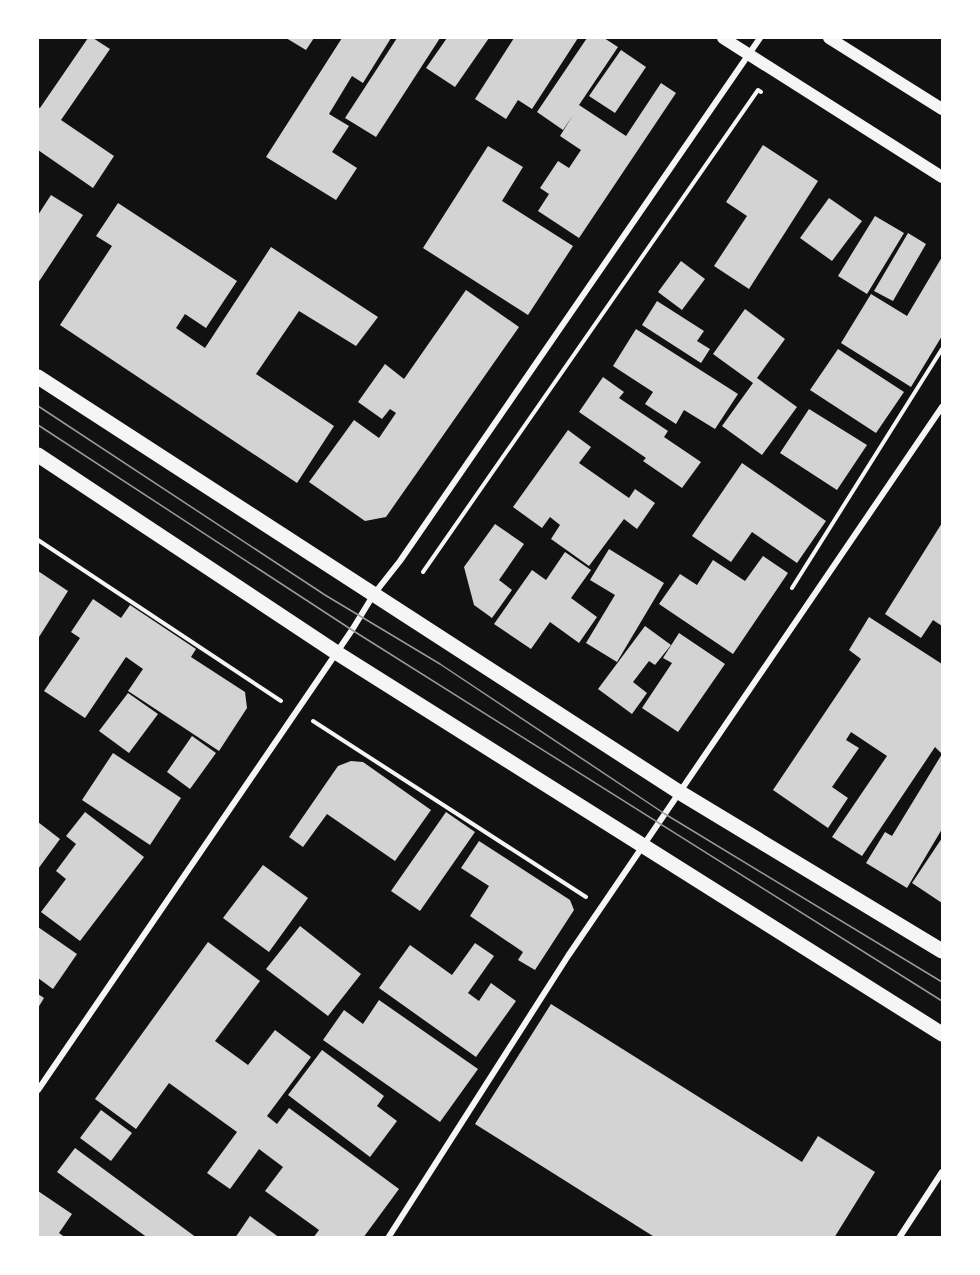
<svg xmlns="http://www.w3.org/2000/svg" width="980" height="1275" viewBox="0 0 980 1275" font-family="Lato,sans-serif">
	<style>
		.building { fill: #d3d3d3 }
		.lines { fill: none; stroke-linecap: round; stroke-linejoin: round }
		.path { stroke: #f5f5f5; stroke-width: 4 }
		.minor { stroke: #f5f5f5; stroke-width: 6 }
		.secondary { stroke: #f5f5f5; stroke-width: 12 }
		.primary { stroke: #f5f5f5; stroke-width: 15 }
		.tram { stroke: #9a9a9a; stroke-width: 1.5 }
	</style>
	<rect width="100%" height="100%" fill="#111"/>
	<path class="building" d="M 88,38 L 93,38 L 110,49 L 61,120 L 114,156 L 93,188 L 38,150 L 38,107 L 40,108 Z
		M 286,38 L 314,38 L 306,50 Z
		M 342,38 L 391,38 L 363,83 L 352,76 L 329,114 L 349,126 L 332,152 L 357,168 L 336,200 L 266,157 Z
		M 397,38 L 440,38 L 376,137 L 345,118 Z
		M 447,38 L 489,38 L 455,87 L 426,68 Z
		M 514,38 L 578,38 L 532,109 L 518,100 L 506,119 L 475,99 Z
		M 587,38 L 604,38 L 618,47 L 579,105 L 626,136 L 661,83 L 676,93 L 579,238 L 538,211 L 549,194 L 540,188 L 558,161 L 569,168 L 581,150 L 560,136 L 573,115 L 563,130 L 537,112 Z
		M 621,50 L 646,67 L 615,113 L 589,96 Z
		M 763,145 L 818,181 L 749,289 L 714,266 L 747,216 L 726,202 Z
		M 488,146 L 523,167 L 502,201 L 573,246 L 528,315 L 423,248 Z
		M 51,195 L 83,215 L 38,283 L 38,215 Z
		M 829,198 L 862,221 L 832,261 L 800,238 Z
		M 118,203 L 237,281 L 206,328 L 185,314 L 176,328 L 205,348 L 271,247 L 378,317 L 356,346 L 299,311 L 256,374 L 334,426 L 297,483 L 60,325 L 112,246 L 96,236 Z
		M 875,216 L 904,233 L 867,294 L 838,276 Z
		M 908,233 L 926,244 L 893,301 L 874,291 Z
		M 942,257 L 942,336 L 911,387 L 841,343 L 871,294 L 907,316 Z
		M 681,261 L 705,279 L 682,310 L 658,292 Z
		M 466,290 L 519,327 L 386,517 L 365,521 L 309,482 L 354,420 L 379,438 L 396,413 L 390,409 L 382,419 L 358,402 L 385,364 L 404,379 Z
		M 657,301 L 704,331 L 697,341 L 710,349 L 701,363 L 642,325 Z
		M 745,309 L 785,339 L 757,378 L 797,407 L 762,455 L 722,426 L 753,383 L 713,354 Z
		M 636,329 L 738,394 L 715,429 L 684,410 L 676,424 L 645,404 L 653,392 L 613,366 Z
		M 838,349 L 904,392 L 876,433 L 810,390 Z
		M 603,377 L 624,392 L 619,398 L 668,431 L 664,437 L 701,462 L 682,488 L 643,461 L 646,458 L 579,412 Z
		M 809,409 L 867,445 L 837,490 L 780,453 Z
		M 568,430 L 591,447 L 579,463 L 629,498 L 635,489 L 655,503 L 637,529 L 624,519 L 589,566 L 551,539 L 560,525 L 550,517 L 542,528 L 513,507 Z
		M 742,463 L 826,521 L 797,563 L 752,532 L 731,562 L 692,536 Z
		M 942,523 L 942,626 L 933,620 L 921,638 L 885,614 Z
		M 495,524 L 524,544 L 499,580 L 512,590 L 492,618 L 474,605 L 464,567 Z
		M 609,549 L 664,583 L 617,662 L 586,643 L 615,595 L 590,580 Z
		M 565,552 L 591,570 L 571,598 L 597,617 L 579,643 L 550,622 L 531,649 L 494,624 L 532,570 L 546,580 Z
		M 763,556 L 788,573 L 733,654 L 659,604 L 680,574 L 697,585 L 713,560 L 745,581 Z
		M 38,571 L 68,591 L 39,637 L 38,636 Z
		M 93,599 L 121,618 L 130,605 L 196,649 L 191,657 L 245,692 L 247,708 L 219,751 L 128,691 L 143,669 L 126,657 L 85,718 L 44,691 L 80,638 L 71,632 Z
		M 869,617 L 942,664 L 942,829 L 907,888 L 866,863 L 885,832 L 892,836 L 942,754 L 935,747 L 862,856 L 832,837 L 887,756 L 851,732 L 846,740 L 859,748 L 832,787 L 848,798 L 828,828 L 773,790 L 861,659 L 849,650 Z
		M 645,626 L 671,645 L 655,665 L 649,661 L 633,682 L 647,693 L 632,714 L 598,689 Z
		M 679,633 L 725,664 L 678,732 L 642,708 L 672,663 L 663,658 Z
		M 128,693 L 158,714 L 129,753 L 99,731 Z
		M 192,736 L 216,753 L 190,789 L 167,772 Z
		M 113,753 L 181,798 L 150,845 L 82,800 Z
		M 351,761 L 363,762 L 431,810 L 395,861 L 327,814 L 303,847 L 289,837 L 338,766 Z
		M 85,812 L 144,857 L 80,941 L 41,912 L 66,879 L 56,871 L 76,844 L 66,836 Z
		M 446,812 L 475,832 L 420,911 L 391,891 Z
		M 38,822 L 60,839 L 38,869 Z
		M 942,838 L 942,903 L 912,883 Z
		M 479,841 L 570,900 L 574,910 L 535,970 L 518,960 L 523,952 L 470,916 L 489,886 L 461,868 Z
		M 263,865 L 308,898 L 269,952 L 223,918 Z
		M 300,926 L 361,974 L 328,1016 L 266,969 Z
		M 38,927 L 77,954 L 53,989 L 38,978 Z
		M 208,942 L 260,981 L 215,1041 L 248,1065 L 275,1030 L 311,1057 L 267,1116 L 277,1124 L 289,1108 L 399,1189 L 363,1238 L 313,1238 L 319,1230 L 265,1191 L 283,1167 L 259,1149 L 230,1189 L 207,1173 L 237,1132 L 169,1083 L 136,1129 L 95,1099 Z
		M 475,943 L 494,956 L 468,993 L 479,1001 L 491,983 L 516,1001 L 476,1057 L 379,988 L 410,945 L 452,975 Z
		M 38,994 L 44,998 L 38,1008 Z
		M 379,1000 L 478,1069 L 440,1122 L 323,1040 L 344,1010 L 363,1024 Z
		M 551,1004 L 802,1162 L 818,1136 L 875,1172 L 834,1238 L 656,1238 L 475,1124 Z
		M 322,1050 L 384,1096 L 377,1106 L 397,1121 L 370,1157 L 288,1095 Z
		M 101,1110 L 132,1133 L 111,1161 L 80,1138 Z
		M 75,1148 L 197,1238 L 148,1238 L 57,1172 Z
		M 38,1191 L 72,1214 L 59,1233 L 66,1238 L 38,1238 Z
		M 250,1216 L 280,1238 L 235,1238 Z"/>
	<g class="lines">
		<path class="path" d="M 38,540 L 281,701
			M 423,572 L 758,90 L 761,92
			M 792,588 L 942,349
			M 313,721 L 586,897"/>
		<path class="minor" d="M 38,1090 L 352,630 L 374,594 L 400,561 L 760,38
			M 388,1238 L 568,956 L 942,407
			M 899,1238 L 942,1172"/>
		<path class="secondary" d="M 723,38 L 942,177
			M 829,38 L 942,109"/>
		<path class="primary" d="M 38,377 L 679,792 L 942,951
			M 38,455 L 337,653 L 942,1034"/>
		<path class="tram" d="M 38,406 L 325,595 L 440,664 L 665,814 L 942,982
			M 38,425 L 352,630 L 942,1001"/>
	</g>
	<rect width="980" height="1275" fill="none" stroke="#ffffff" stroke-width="78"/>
</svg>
